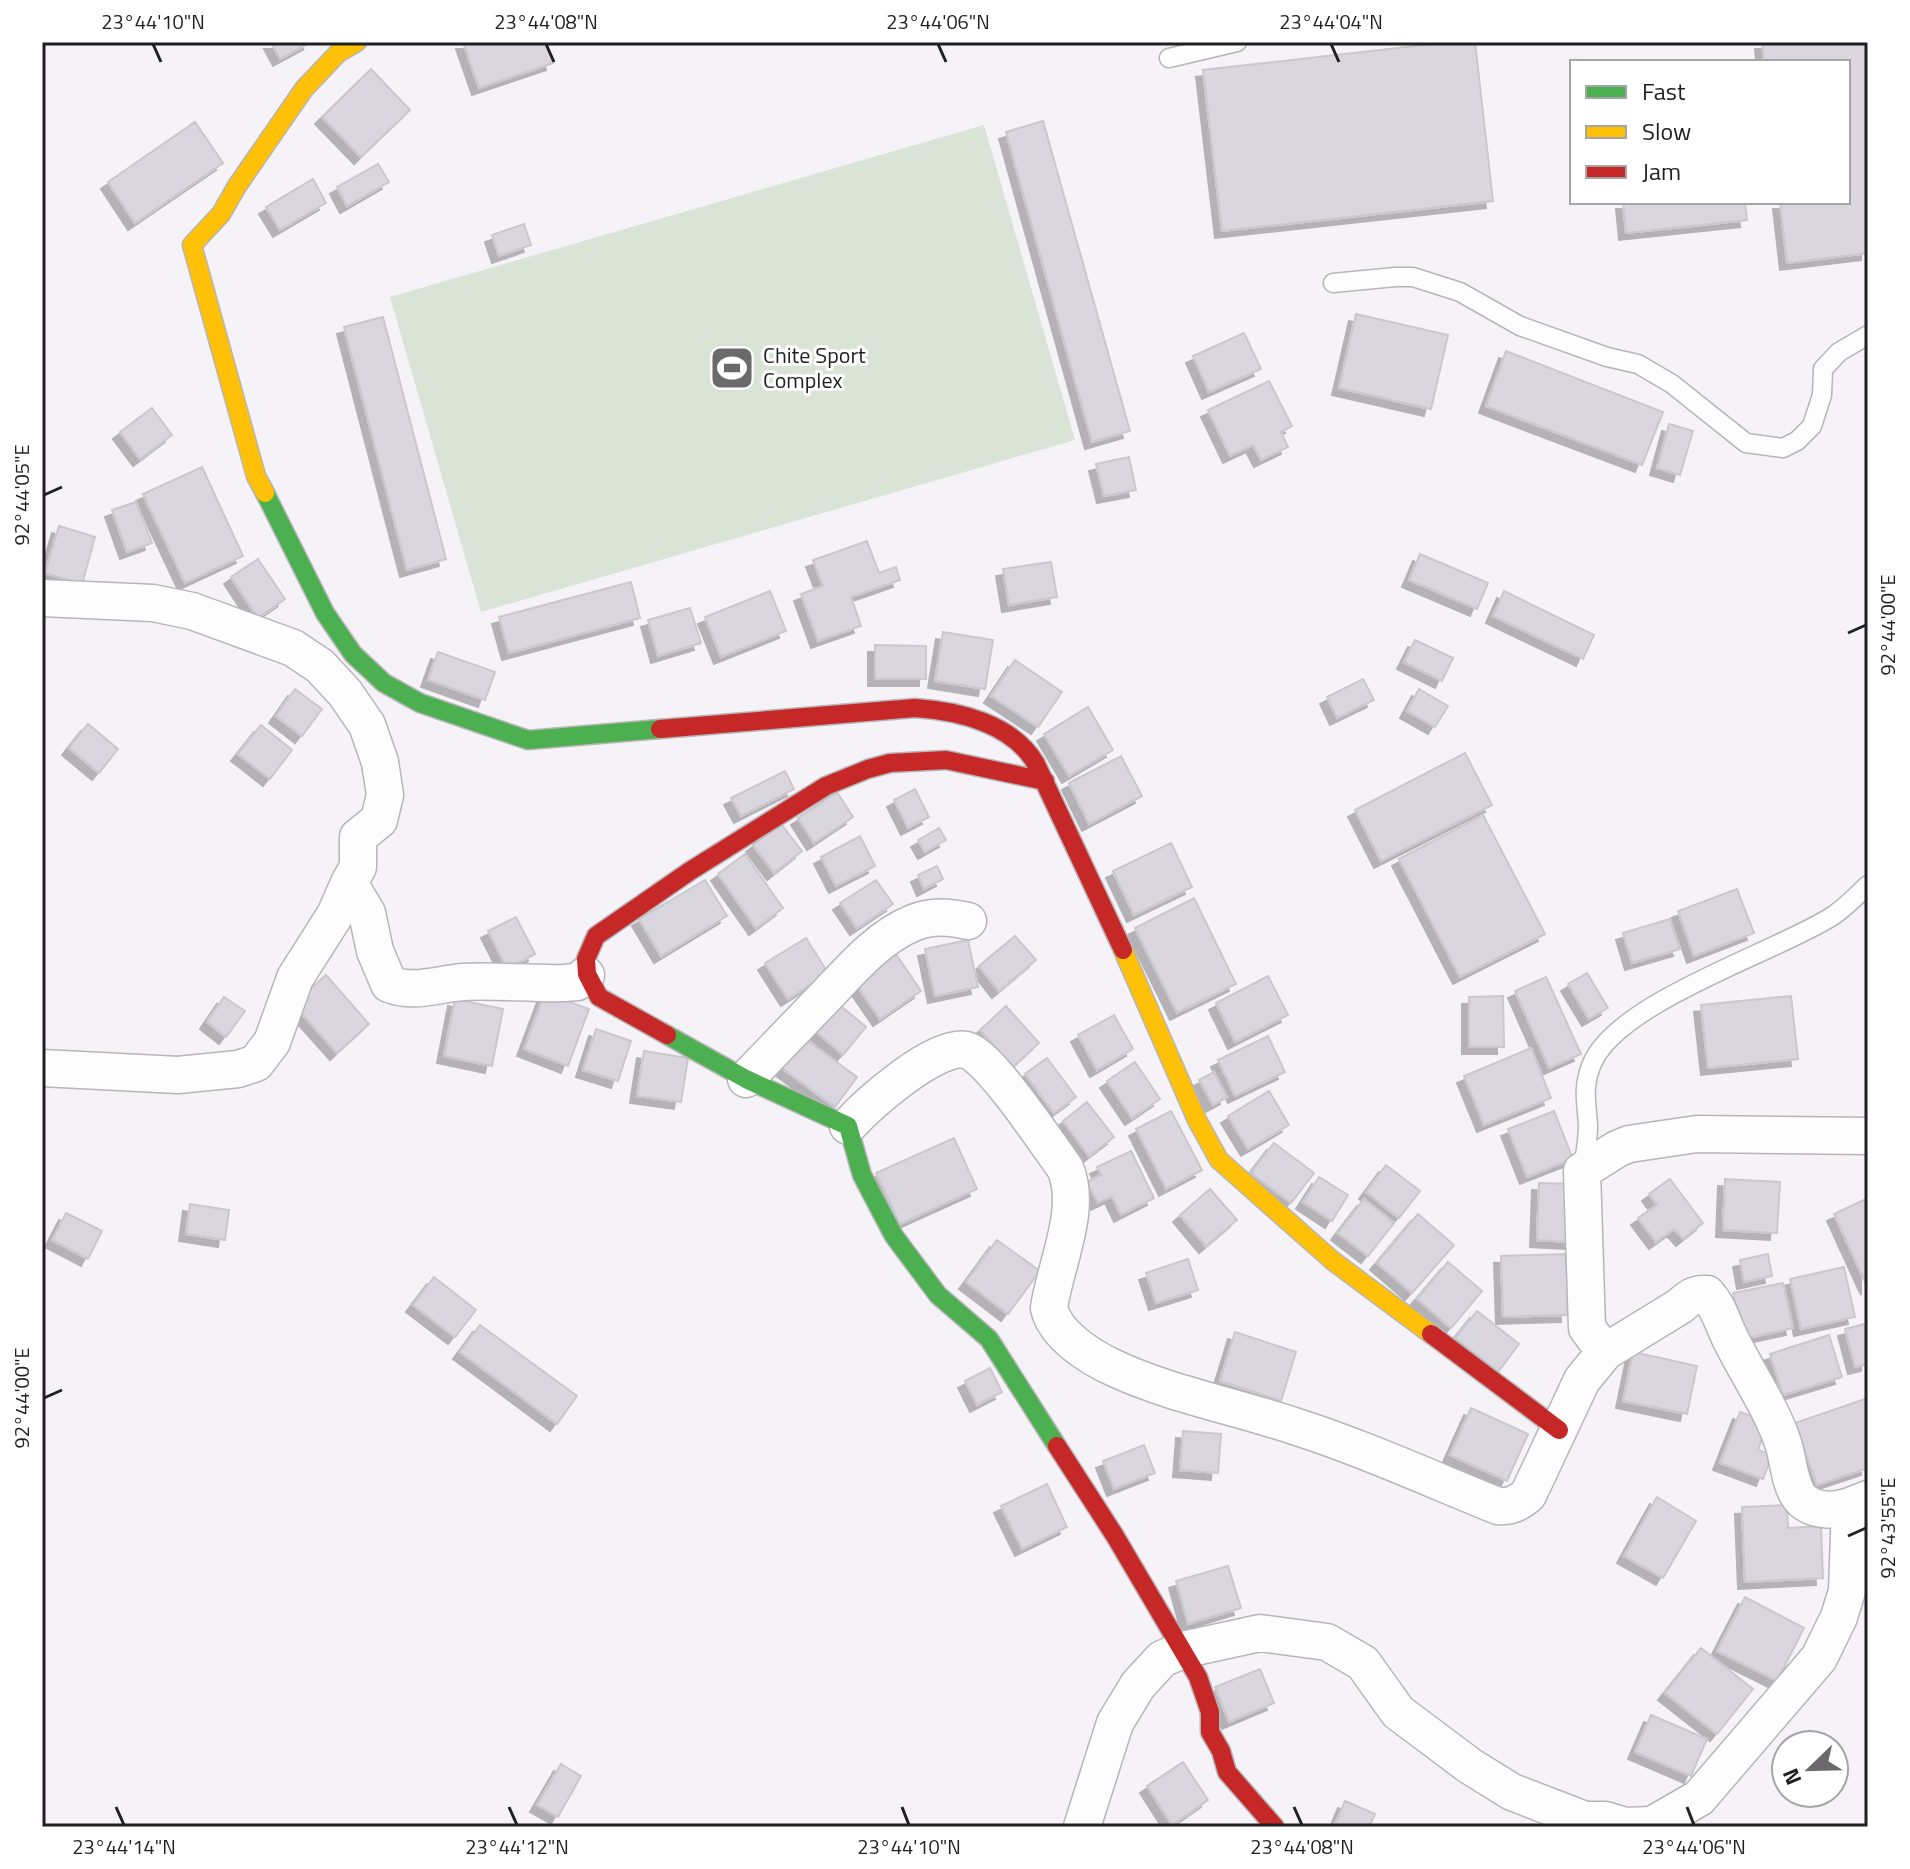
<svg xmlns="http://www.w3.org/2000/svg" width="1910" height="1869" viewBox="0 0 1910 1869" font-family="'Titillium Web',sans-serif">
	<style>
		.green { fill: #d9e3d6 }
		.building { fill: #dad6df; stroke: #cac8cb; stroke-width: 2; filter: url(#shadow) }
		.lines { fill: none; stroke-linecap: round; stroke-linejoin: round }
		.lane-casing { stroke: #b7b5b8; stroke-width: 21 }
		.street-casing { stroke: #b7b5b8; stroke-width: 39 }
		.fast-casing { stroke: #b7b5b8; stroke-width: 21 }
		.slow-casing { stroke: #b7b5b8; stroke-width: 21 }
		.jam-casing { stroke: #b7b5b8; stroke-width: 21 }
		.lane { stroke: #fefdfe; stroke-width: 18 }
		.street { stroke: #fefdfe; stroke-width: 36 }
		.fast { stroke: #4caf50; stroke-width: 18 }
		.slow { stroke: #ffc107; stroke-width: 18 }
		.jam { stroke: #c62828; stroke-width: 18 }
		.ticks { fill: none; stroke: #211f21; stroke-width: 3 }
		.labels { text-anchor: middle; stroke-width: 6; stroke-linejoin: round; paint-order: stroke }
		.poi-label { font-size: 22px; fill: #211f21; stroke: #fff; text-anchor: start }
		.neatline { fill: none; stroke: #211f21; stroke-width: 3 }
		.ticks-label { font-size: 20px; text-anchor: middle; fill: #211f21 }
	</style>
	<defs>
		<filter id="shadow"><feDropShadow dx="-7" dy="7" stdDeviation="0" flood-color="#0004"/></filter>
	</defs>
	<rect width="100%" height="100%" fill="#f6f3f8"/>
	<path class="green" d="M 984,125 L 1075,440 L 481,612 L 390,297 Z"/>
	<path class="building" d="M 271,42 L 311,42 L 280,59 Z
		M 463,42 L 546,42 L 553,63 L 479,88 Z
		M 1450,42 L 1475,42 L 1493,201 L 1222,231 L 1203,70 Z
		M 1762,42 L 1868,42 L 1868,253 L 1787,263 L 1780,202 L 1848,202 L 1848,62 L 1764,62 Z
		M 371,69 L 410,110 L 361,157 L 322,117 Z
		M 1043,121 L 1130,431 L 1092,442 L 1006,132 Z
		M 195,122 L 223,163 L 135,223 L 108,182 Z
		M 378,164 L 389,182 L 347,206 L 337,187 Z
		M 313,179 L 326,203 L 280,230 L 266,207 Z
		M 1623,202 L 1745,202 L 1747,220 L 1626,233 Z
		M 524,224 L 531,245 L 499,256 L 492,235 Z
		M 1356,314 L 1448,335 L 1431,409 L 1339,388 Z
		M 383,317 L 446,559 L 407,570 L 344,327 Z
		M 1244,333 L 1261,369 L 1209,392 L 1193,356 Z
		M 1506,351 L 1663,412 L 1642,465 L 1486,406 Z
		M 1269,381 L 1292,426 L 1281,432 L 1288,447 L 1261,460 L 1253,445 L 1230,456 L 1208,410 Z
		M 152,408 L 172,435 L 140,459 L 120,432 Z
		M 1669,424 L 1693,431 L 1680,475 L 1657,468 Z
		M 1129,457 L 1136,490 L 1104,496 L 1096,464 Z
		M 202,467 L 243,556 L 185,583 L 143,494 Z
		M 136,502 L 152,543 L 127,552 L 112,510 Z
		M 59,526 L 95,537 L 82,584 L 45,573 Z
		M 867,541 L 879,573 L 896,567 L 900,580 L 851,597 L 861,626 L 818,641 L 801,594 L 823,586 L 813,560 Z
		M 1420,554 L 1488,583 L 1477,609 L 1409,580 Z
		M 258,559 L 285,599 L 258,618 L 231,577 Z
		M 1051,562 L 1057,597 L 1009,605 L 1003,569 Z
		M 631,582 L 640,618 L 509,653 L 499,617 Z
		M 770,591 L 786,631 L 721,657 L 705,617 Z
		M 1504,591 L 1594,635 L 1583,659 L 1493,616 Z
		M 690,608 L 701,643 L 658,656 L 648,620 Z
		M 943,632 L 993,640 L 985,689 L 935,681 Z
		M 1415,640 L 1453,658 L 1442,681 L 1404,662 Z
		M 875,645 L 926,646 L 926,679 L 875,679 Z
		M 438,652 L 495,672 L 485,700 L 428,680 Z
		M 1015,660 L 1062,692 L 1038,727 L 991,696 Z
		M 1363,679 L 1374,700 L 1337,718 L 1327,697 Z
		M 295,689 L 322,709 L 302,736 L 276,716 Z
		M 1419,689 L 1448,706 L 1435,727 L 1407,711 Z
		M 1088,707 L 1113,750 L 1069,776 L 1044,734 Z
		M 88,724 L 118,749 L 99,773 L 69,748 Z
		M 261,725 L 292,750 L 270,779 L 238,754 Z
		M 1465,753 L 1492,805 L 1381,861 L 1355,810 Z
		M 1121,756 L 1142,796 L 1089,824 L 1069,783 Z
		M 785,771 L 794,789 L 741,816 L 731,798 Z
		M 915,789 L 929,817 L 908,828 L 894,800 Z
		M 837,792 L 853,817 L 814,843 L 798,818 Z
		M 1483,815 L 1545,934 L 1460,977 L 1399,859 Z
		M 781,824 L 802,851 L 774,873 L 753,845 Z
		M 939,828 L 946,840 L 925,852 L 918,840 Z
		M 860,836 L 875,866 L 836,886 L 821,857 Z
		M 1171,843 L 1192,887 L 1134,915 L 1113,871 Z
		M 745,854 L 783,908 L 756,928 L 718,874 Z
		M 937,866 L 943,879 L 924,889 L 918,875 Z
		M 705,880 L 727,916 L 661,956 L 639,919 Z
		M 876,880 L 893,904 L 857,928 L 840,903 Z
		M 1737,889 L 1754,933 L 1694,956 L 1678,911 Z
		M 1194,898 L 1236,984 L 1177,1013 L 1135,928 Z
		M 516,917 L 535,954 L 507,969 L 488,931 Z
		M 1670,919 L 1680,949 L 1632,963 L 1623,933 Z
		M 1015,936 L 1036,960 L 999,991 L 979,966 Z
		M 806,938 L 828,973 L 788,999 L 765,963 Z
		M 968,940 L 978,987 L 935,996 L 925,949 Z
		M 896,954 L 921,991 L 880,1019 L 854,981 Z
		M 1587,973 L 1608,1008 L 1589,1019 L 1568,984 Z
		M 326,975 L 369,1024 L 337,1053 L 293,1004 Z
		M 1268,976 L 1288,1015 L 1235,1042 L 1216,1003 Z
		M 1546,977 L 1581,1054 L 1549,1068 L 1515,991 Z
		M 545,993 L 589,1009 L 568,1066 L 524,1049 Z
		M 1503,996 L 1504,1047 L 1469,1047 L 1469,997 Z
		M 1791,996 L 1798,1059 L 1708,1068 L 1701,1005 Z
		M 224,997 L 245,1011 L 226,1037 L 207,1022 Z
		M 455,999 L 503,1009 L 492,1066 L 444,1056 Z
		M 836,1002 L 866,1027 L 843,1055 L 813,1029 Z
		M 1006,1006 L 1039,1043 L 1013,1067 L 980,1030 Z
		M 1114,1015 L 1133,1049 L 1097,1070 L 1078,1035 Z
		M 596,1029 L 631,1041 L 618,1081 L 583,1070 Z
		M 797,1033 L 857,1077 L 835,1107 L 775,1063 Z
		M 1268,1036 L 1285,1072 L 1235,1096 L 1218,1060 Z
		M 1531,1048 L 1551,1098 L 1484,1125 L 1464,1076 Z
		M 644,1051 L 688,1058 L 681,1102 L 637,1096 Z
		M 1047,1058 L 1076,1097 L 1054,1113 L 1025,1074 Z
		M 1135,1062 L 1160,1099 L 1132,1118 L 1107,1081 Z
		M 1214,1072 L 1227,1097 L 1213,1105 L 1199,1080 Z
		M 1269,1091 L 1289,1125 L 1248,1149 L 1228,1116 Z
		M 1087,1102 L 1114,1137 L 1089,1156 L 1063,1121 Z
		M 1171,1111 L 1202,1170 L 1166,1189 L 1136,1129 Z
		M 1554,1111 L 1573,1159 L 1527,1177 L 1508,1129 Z
		M 954,1138 L 977,1189 L 900,1224 L 876,1173 Z
		M 1274,1143 L 1314,1173 L 1291,1203 L 1251,1173 Z
		M 1131,1151 L 1154,1198 L 1121,1215 L 1112,1196 L 1098,1203 L 1087,1182 L 1101,1175 L 1097,1167 Z
		M 1386,1165 L 1420,1191 L 1399,1218 L 1366,1192 Z
		M 1319,1177 L 1348,1195 L 1332,1221 L 1303,1202 Z
		M 1670,1179 L 1703,1223 L 1683,1239 L 1674,1229 L 1656,1242 L 1638,1218 L 1657,1205 L 1649,1194 Z
		M 1725,1179 L 1780,1182 L 1777,1233 L 1723,1230 Z
		M 1539,1183 L 1573,1184 L 1571,1242 L 1537,1240 Z
		M 1210,1189 L 1237,1220 L 1206,1246 L 1180,1215 Z
		M 1868,1198 L 1868,1288 L 1834,1214 Z
		M 1364,1199 L 1394,1223 L 1368,1256 L 1338,1233 Z
		M 190,1204 L 229,1210 L 225,1240 L 186,1234 Z
		M 66,1213 L 102,1231 L 88,1259 L 52,1240 Z
		M 1418,1214 L 1454,1245 L 1412,1293 L 1377,1263 Z
		M 997,1240 L 1040,1271 L 1008,1314 L 966,1282 Z
		M 1566,1254 L 1568,1315 L 1503,1317 L 1501,1256 Z
		M 1768,1254 L 1772,1276 L 1744,1282 L 1740,1260 Z
		M 1188,1259 L 1198,1290 L 1156,1303 L 1146,1273 Z
		M 1448,1262 L 1482,1291 L 1451,1328 L 1417,1299 Z
		M 1844,1267 L 1855,1317 L 1801,1329 L 1790,1279 Z
		M 434,1277 L 476,1310 L 455,1337 L 413,1305 Z
		M 1783,1283 L 1793,1328 L 1743,1339 L 1733,1293 Z
		M 1477,1311 L 1519,1344 L 1498,1372 L 1455,1338 Z
		M 1868,1323 L 1868,1364 L 1855,1367 L 1845,1329 Z
		M 480,1325 L 577,1396 L 557,1424 L 460,1352 Z
		M 1235,1332 L 1296,1352 L 1281,1401 L 1220,1381 Z
		M 1829,1335 L 1842,1377 L 1783,1395 L 1770,1354 Z
		M 1633,1352 L 1697,1366 L 1687,1414 L 1623,1401 Z
		M 990,1368 L 1002,1392 L 977,1405 L 965,1381 Z
		M 1868,1398 L 1868,1468 L 1817,1485 L 1795,1423 Z
		M 1471,1408 L 1528,1434 L 1507,1481 L 1450,1455 Z
		M 1740,1412 L 1768,1422 L 1758,1450 L 1772,1455 L 1763,1479 L 1720,1463 Z
		M 1183,1431 L 1221,1434 L 1218,1473 L 1180,1470 Z
		M 1144,1445 L 1155,1473 L 1114,1489 L 1103,1461 Z
		M 1047,1484 L 1067,1527 L 1022,1549 L 1001,1506 Z
		M 1657,1497 L 1696,1521 L 1663,1578 L 1624,1556 Z
		M 1787,1505 L 1788,1528 L 1821,1526 L 1823,1578 L 1745,1582 L 1742,1507 Z
		M 1228,1566 L 1241,1608 L 1188,1624 L 1176,1581 Z
		M 1745,1597 L 1804,1628 L 1777,1681 L 1717,1651 Z
		M 1701,1648 L 1753,1689 L 1717,1734 L 1665,1693 Z
		M 1260,1669 L 1274,1703 L 1229,1722 L 1215,1687 Z
		M 1651,1715 L 1707,1739 L 1691,1776 L 1635,1752 Z
		M 1183,1762 L 1208,1800 L 1172,1825 L 1147,1786 Z
		M 561,1764 L 581,1776 L 558,1817 L 537,1805 Z
		M 1345,1801 L 1375,1814 L 1369,1827 L 1334,1827 Z"/>
	<g class="lines">
		<g class="lane-casing">
			<path id="lane" d="M 1169,58 L 1237,42
				M 1333,283 L 1395,277 L 1413,277 L 1460,292 L 1520,326 L 1607,357 L 1638,364 L 1672,384 L 1746,443 L 1783,448 L 1797,441 L 1812,426 L 1822,395 L 1823,369 L 1839,352 L 1868,335
				M 1583,1169 C 1585,1155 1588,1140 1588,1126 C 1587,1103 1582,1090 1591,1066 C 1614,1003 1774,953 1831,917 C 1844,909 1856,896 1868,885"/>
		</g>
		<g class="street-casing">
			<path id="street" d="M 42,598 L 153,603 L 192,611 L 293,648 L 320,666 L 345,693 L 367,725 L 380,762 L 385,795 L 379,820 L 358,837 L 358,867 L 349,883 L 367,913 L 375,951 L 389,984 C 414,994 437,984 463,982 C 496,980 531,984 564,983 L 577,982 L 586,975
				M 42,1068 L 178,1075 L 238,1069 L 256,1063 L 272,1042 L 295,978 L 335,915 L 349,883
				M 746,1079 C 772,1052 798,1025 824,998 C 850,971 877,938 913,923 C 932,915 950,917 968,921
				M 848,1126 C 868,1104 935,1044 966,1050 C 988,1054 1049,1146 1065,1168 C 1083,1209 1055,1265 1049,1308 C 1055,1335 1090,1357 1114,1368 C 1167,1393 1237,1407 1294,1426 C 1363,1448 1431,1479 1498,1506 C 1511,1507 1518,1503 1528,1495 L 1582,1380 L 1605,1352 L 1680,1306 C 1689,1298 1694,1293 1707,1294 C 1719,1307 1722,1322 1730,1338 C 1746,1371 1772,1409 1783,1443 C 1789,1460 1789,1488 1803,1501 C 1817,1512 1835,1511 1850,1506
				M 1605,1352 L 1587,1328 L 1582,1171 L 1617,1149 L 1629,1144 L 1697,1134 L 1868,1136
				M 1082,1827 L 1115,1723 L 1138,1685 L 1162,1659 L 1182,1650 L 1260,1633 L 1327,1642 L 1363,1663 L 1398,1712 L 1470,1766 L 1512,1792 L 1585,1820 L 1605,1820 L 1625,1826 L 1652,1825 L 1699,1798 L 1819,1658 L 1839,1617 L 1847,1591 L 1850,1506 L 1868,1499"/>
		</g>
		<g class="fast-casing">
			<path id="fast" d="M 265,493 L 325,613 L 353,654 L 384,683 L 420,703 L 528,740 L 660,729
				M 667,1035 L 746,1079 L 848,1126 L 862,1175 L 894,1236 L 938,1295 L 989,1339 L 1057,1446"/>
		</g>
		<g class="slow-casing">
			<path id="slow" d="M 265,493 L 256,476 L 192,245 L 221,214 L 237,186 L 304,89 L 338,53 L 357,42
				M 1123,950 L 1197,1120 L 1219,1160 L 1333,1261 L 1431,1334"/>
		</g>
		<g class="jam-casing">
			<path id="jam" d="M 660,729 L 915,708 C 960,711 1013,724 1036,764 L 1123,950
				M 667,1035 L 599,997 L 587,974 L 586,959 L 596,936 L 690,871 L 826,786 L 868,769 L 890,763 L 946,760 L 1045,781
				M 1431,1334 L 1559,1430
				M 1057,1446 L 1115,1536 L 1198,1677 L 1210,1712 L 1210,1732 L 1221,1751 L 1227,1772 L 1275,1827"/>
		</g>
		<use href="#lane" class="lane"/>
		<use href="#street" class="street"/>
		<use href="#fast" class="fast"/>
		<use href="#slow" class="slow"/>
		<use href="#jam" class="jam"/>
	</g>
	<path class="ticks" d="M 153,44 L 161,62M 546,44 L 554,62M 938,44 L 946,62M 1331,44 L 1339,62M 44,495 L 62,487M 1848,633 L 1866,625M 44,1398 L 62,1390M 1848,1536 L 1866,1528M 116,1807 L 124,1825M 509,1807 L 517,1825M 902,1807 L 909,1825M 1294,1807 L 1302,1825M 1687,1807 L 1694,1825"/>
	<defs>
		<g id="stadium-square" transform="scale(2.3)"><rect x="-9" y="-9" width="18" height="18" rx="4" fill="#6c696c" stroke="#fff"/><path d="M0-5a6.5 5 0 1 0 0 10a6.5 5 0 1 0 0-10ZM-3.5-1.8h7v3.6h-7Z" fill="#fff"/></g>
	</defs>
	<g fill-rule="evenodd">
		<use href="#stadium-square" x="732" y="368"/>
	</g>
	<g class="labels">
		<g class="poi-label">
			<text x="763" y="363">Chite Sport<tspan x="763" dy="25">Complex</tspan></text>
		</g>
	</g>
	<rect width="1910" height="1869" fill="none" stroke="#ffffff" stroke-width="88"/>
	<rect x="1570" y="60" width="280" height="144" fill="#ffffff" stroke="#a6a5a6" stroke-width="2"/>
	<rect x="1586" y="86" width="40" height="12" fill="#4caf50" stroke="#a6a5a6" stroke-width="2"/>
	<text x="1642" y="100" font-size="24" fill="#211f21">Fast</text>
	<rect x="1586" y="126" width="40" height="12" fill="#ffc107" stroke="#a6a5a6" stroke-width="2"/>
	<text x="1642" y="140" font-size="24" fill="#211f21">Slow</text>
	<rect x="1586" y="166" width="40" height="12" fill="#c62828" stroke="#a6a5a6" stroke-width="2"/>
	<text x="1642" y="180" font-size="24" fill="#211f21">Jam</text>
	<g transform="translate(1810 1769) rotate(247)"><circle r="38" fill="#ffffff" stroke="#a6a5a6" stroke-width="2"/>
	<path d="M0-6L14 30L0 20L-14 30Z" fill="#6c696c"/>
	<text y="-12" font-size="22" font-weight="bold" text-anchor="middle" fill="#211f21">N</text>
	</g>
	<rect x="44" y="44" width="1822" height="1781" class="neatline"/>
	<g class="ticks-label">
		<text x="153" y="29">23°44'10"N</text>
		<text x="546" y="29">23°44'08"N</text>
		<text x="938" y="29">23°44'06"N</text>
		<text x="1331" y="29">23°44'04"N</text>
		<text transform="translate(22 495) rotate(-90)" y="7">92°44'05"E</text>
		<text transform="translate(1888 625) rotate(-90)" y="7">92°44'00"E</text>
		<text transform="translate(22 1398) rotate(-90)" y="7">92°44'00"E</text>
		<text transform="translate(1888 1528) rotate(-90)" y="7">92°43'55"E</text>
		<text x="124" y="1854">23°44'14"N</text>
		<text x="517" y="1854">23°44'12"N</text>
		<text x="909" y="1854">23°44'10"N</text>
		<text x="1302" y="1854">23°44'08"N</text>
		<text x="1694" y="1854">23°44'06"N</text>
	</g>
</svg>
